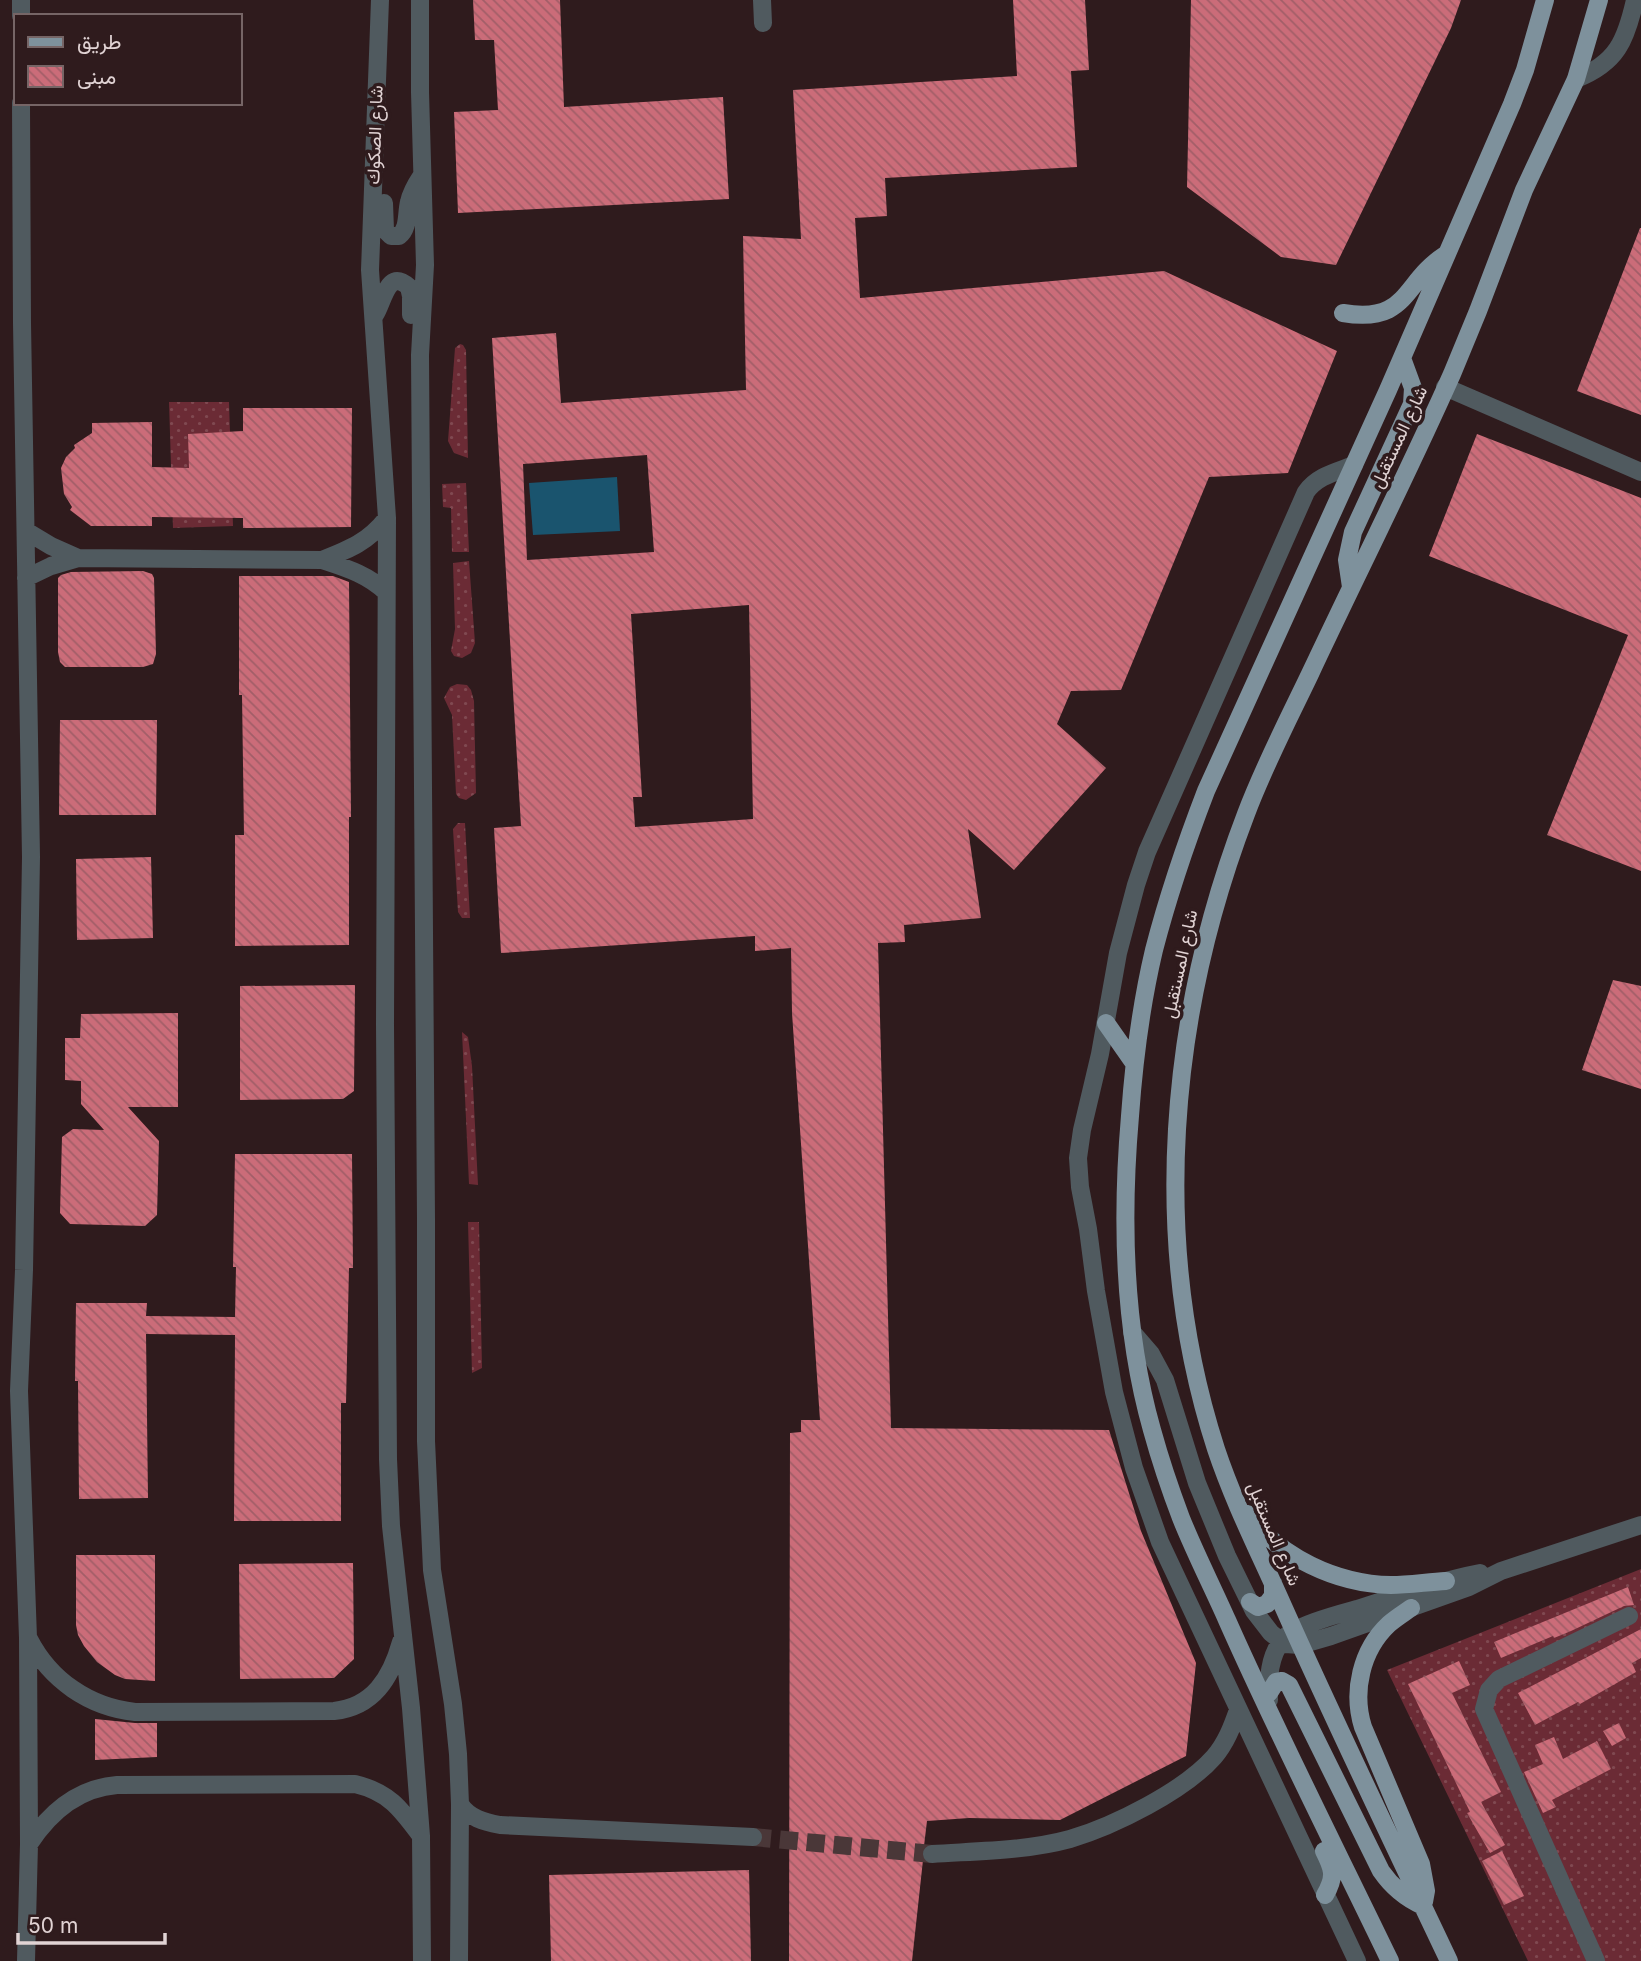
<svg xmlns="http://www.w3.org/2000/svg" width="1641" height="1961" viewBox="0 0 1641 1961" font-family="Inter,Vazirmatn,sans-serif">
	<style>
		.garden { fill: url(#garden-dots) }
		.water { fill: #1a546e }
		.building { fill: url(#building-back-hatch); fill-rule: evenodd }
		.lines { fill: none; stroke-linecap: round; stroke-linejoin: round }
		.minor-tunnel { stroke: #4a3738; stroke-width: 18; stroke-dasharray: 18 9; stroke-linecap: butt }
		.minor { stroke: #505a5f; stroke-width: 18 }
		.major { stroke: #7e919c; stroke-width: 18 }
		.labels { text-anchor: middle; stroke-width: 7; stroke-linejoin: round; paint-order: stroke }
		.street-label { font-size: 18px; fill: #e1d3d4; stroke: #2f1b1d }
	</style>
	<defs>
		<pattern id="garden-dots" width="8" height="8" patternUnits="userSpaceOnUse" patternTransform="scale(1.75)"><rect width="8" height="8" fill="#6b2b35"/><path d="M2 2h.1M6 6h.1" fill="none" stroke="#804951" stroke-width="1.8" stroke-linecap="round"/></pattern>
		<pattern id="building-back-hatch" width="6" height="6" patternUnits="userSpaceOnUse" patternTransform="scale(1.75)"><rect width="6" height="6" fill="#cb6c79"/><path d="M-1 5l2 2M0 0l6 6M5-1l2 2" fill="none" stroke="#a25e68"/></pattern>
	</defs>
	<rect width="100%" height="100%" fill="#2f1b1d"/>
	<path class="garden" d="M 460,344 L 463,345 L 466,350 L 468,458 L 454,453 L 448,441 L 455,348 Z
		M 169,402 L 229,402 L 233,526 L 173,528 Z
		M 466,483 L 469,552 L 452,552 L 451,508 L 443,507 L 442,484 Z
		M 469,561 L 475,643 L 471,653 L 462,658 L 454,656 L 451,651 L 455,629 L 453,563 Z
		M 457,684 L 467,685 L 471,690 L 474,701 L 476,793 L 466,800 L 459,798 L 456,794 L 452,715 L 444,698 L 450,687 Z
		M 458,823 L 465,823 L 470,918 L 462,918 L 458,912 L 453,829 Z
		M 462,1032 L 468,1037 L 472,1066 L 478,1185 L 469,1184 Z
		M 468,1222 L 479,1222 L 482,1368 L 472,1373 Z
		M 1641,1569 L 1641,1961 L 1528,1961 L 1387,1670 Z"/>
	<path class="water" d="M 617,477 L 620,531 L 533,535 L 529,483 Z"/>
	<path class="building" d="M 473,0 L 560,0 L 564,107 L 723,97 L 729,199 L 458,213 L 454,112 L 498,110 L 494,40 L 475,40 Z
		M 1013,0 L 1085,0 L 1089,70 L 1071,71 L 1077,167 L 885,178 L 887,216 L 855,218 L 860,298 L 1164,271 L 1337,351 L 1288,473 L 1209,477 L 1121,690 L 1071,691 L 1057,724 L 1106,768 L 1014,870 L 968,829 L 981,918 L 904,925 L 905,942 L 878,943 L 891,1428 L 1109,1430 L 1141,1531 L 1196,1663 L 1186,1756 L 1060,1820 L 969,1818 L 927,1821 L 924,1846 L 921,1854 L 923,1860 L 912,1961 L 789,1961 L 790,1433 L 801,1432 L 801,1420 L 820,1420 L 792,1013 L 791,948 L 755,951 L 755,936 L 501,953 L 494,828 L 521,826 L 492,338 L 556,333 L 561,403 L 746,390 L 743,236 L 801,239 L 793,90 L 1017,76 ZM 647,455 L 654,552 L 527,560 L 523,464 ZM 749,605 L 753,819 L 635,827 L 633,797 L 642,797 L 631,614 Z
		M 1191,0 L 1461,0 L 1451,28 L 1336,265 L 1281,257 L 1187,187 Z
		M 1640,228 L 1641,228 L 1641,415 L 1577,391 Z
		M 243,408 L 352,408 L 351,527 L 243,528 L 243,518 L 152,517 L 152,526 L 91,526 L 70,510 L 72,507 L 64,494 L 61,468 L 66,457 L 75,448 L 74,445 L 92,433 L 92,423 L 152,422 L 152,467 L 189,468 L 188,434 L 243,431 Z
		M 1477,434 L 1641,498 L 1641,871 L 1547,835 L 1628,635 L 1429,556 Z
		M 143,571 L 152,574 L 154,578 L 156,654 L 153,664 L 143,667 L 65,667 L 60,662 L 58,652 L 58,578 L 61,575 L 71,572 Z
		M 239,576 L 333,576 L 349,582 L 351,817 L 349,817 L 349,945 L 235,946 L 235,835 L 244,835 L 242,695 L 239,695 Z
		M 60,720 L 157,720 L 156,815 L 59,815 Z
		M 151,857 L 153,938 L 77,940 L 76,859 Z
		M 1613,980 L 1641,986 L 1641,1089 L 1582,1070 Z
		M 355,985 L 354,1091 L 343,1099 L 240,1100 L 240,986 Z
		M 178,1013 L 178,1107 L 128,1107 L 159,1141 L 157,1215 L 145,1226 L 70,1224 L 60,1213 L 62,1137 L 73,1129 L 104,1130 L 81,1104 L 81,1081 L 65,1080 L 65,1038 L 80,1038 L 81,1014 Z
		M 235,1154 L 352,1154 L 353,1268 L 349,1268 L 346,1403 L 341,1403 L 341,1521 L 234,1521 L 235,1335 L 146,1334 L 148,1498 L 79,1499 L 78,1381 L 75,1381 L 76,1303 L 147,1303 L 146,1316 L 235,1317 L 236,1267 L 233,1267 Z
		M 76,1555 L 155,1555 L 155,1681 L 125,1679 L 115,1675 L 97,1662 L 84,1646 L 78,1635 L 76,1625 Z
		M 353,1563 L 354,1659 L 334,1678 L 240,1679 L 239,1564 Z
		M 1628,1587 L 1634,1605 L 1624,1606 L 1571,1631 L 1554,1638 L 1553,1636 L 1501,1658 L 1494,1642 Z
		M 1641,1629 L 1641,1658 L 1632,1663 L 1636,1672 L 1580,1704 L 1578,1702 L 1535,1725 L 1518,1693 Z
		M 1459,1661 L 1470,1685 L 1452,1693 L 1501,1792 L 1481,1802 L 1505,1845 L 1490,1853 L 1467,1813 L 1470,1812 L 1408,1684 Z
		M 95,1719 L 135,1723 L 157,1723 L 157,1757 L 95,1760 Z
		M 1619,1723 L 1626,1738 L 1612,1746 L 1603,1731 Z
		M 1554,1737 L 1563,1759 L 1597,1741 L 1611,1769 L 1552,1800 L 1556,1807 L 1543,1813 L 1524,1772 L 1543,1764 L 1535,1745 Z
		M 1502,1851 L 1524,1896 L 1504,1905 L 1482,1861 Z
		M 749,1870 L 751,1961 L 551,1961 L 549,1875 Z"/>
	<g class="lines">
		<path class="minor-tunnel" d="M 753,1837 L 932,1854"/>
		<path class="minor" d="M 21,0 L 21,16
			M 380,0 L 370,270 L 387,518 L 385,1024 L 388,1459 L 391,1526 L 411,1708 L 421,1836 L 422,1961
			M 420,0 L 420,92 L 425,265 L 420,355 L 426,1219 L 426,1441 L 432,1570 L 453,1704 L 458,1754 L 460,1804 L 459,1961
			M 762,0 L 763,23
			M 1576,79 C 1617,63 1626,40 1635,0
			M 21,103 L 22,323 L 31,857 L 24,1270 L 19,1391 L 28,1638 L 29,1844 L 26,1961
			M 384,203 L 385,230 L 391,236 L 399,236 C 409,228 406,214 409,202 C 411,192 416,184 422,175
			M 375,315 C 384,301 387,268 409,287 L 411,296 L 411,315
			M 1445,387 L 1641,472
			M 1354,465 C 1336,472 1317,476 1306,492 L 1147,852 L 1136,885 L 1118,953 L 1100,1054 L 1082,1130 L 1078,1158 L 1080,1187 L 1088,1229 L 1096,1291 L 1114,1392 L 1134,1468 L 1160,1542 L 1357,1961
			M 26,531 L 51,546 L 78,558
			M 322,560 C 350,549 368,542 387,518
			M 26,578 L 51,566 L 78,558 L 322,560 C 346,568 367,574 386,592
			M 1132,1332 L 1151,1354 L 1165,1380 L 1197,1483 L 1227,1556 L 1254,1611 L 1271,1633 L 1285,1644 L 1300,1645 L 1331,1636 L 1469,1587 L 1501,1571 L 1641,1525
			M 29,1639 C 50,1680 89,1707 135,1712 L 334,1711 C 373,1707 391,1678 401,1642
			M 1269,1700 C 1268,1679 1269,1656 1283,1639 C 1296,1625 1339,1614 1357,1609 C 1398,1596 1438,1581 1480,1573
			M 460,1804 C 469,1818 484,1822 500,1825 L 753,1837
			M 29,1844 C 50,1812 78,1788 117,1785 L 355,1784 C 389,1792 401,1809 421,1836
			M 932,1854 C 977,1851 1026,1851 1070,1839 C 1114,1826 1184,1791 1214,1757 C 1226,1743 1232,1727 1238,1710
			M 1596,1961 L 1484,1709 L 1489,1690 L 1499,1679 L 1629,1616"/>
		<path class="major" d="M 1343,313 C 1409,324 1402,283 1445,255
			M 1351,587 L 1347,560 L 1353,532 L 1412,404 L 1413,388 L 1402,358
			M 1106,1023 L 1134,1063
			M 1247,1514 C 1280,1557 1336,1584 1391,1585 C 1409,1585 1427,1582 1446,1581
			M 1250,1602 L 1258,1607 L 1267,1604 L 1273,1596 L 1273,1583
			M 1411,1608 C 1404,1613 1396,1618 1389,1624 C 1361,1650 1352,1692 1363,1727 L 1421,1864 L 1426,1891 L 1424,1902
			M 1269,1693 L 1276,1682 L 1282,1681 L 1289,1685 L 1381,1871 C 1392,1887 1405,1898 1423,1906
			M 1324,1851 C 1333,1869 1336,1876 1325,1895
			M 1390,1961 C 1335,1847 1278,1735 1227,1620 C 1212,1586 1195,1553 1181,1518 C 1170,1489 1160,1459 1152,1430 C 1123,1328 1121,1220 1130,1116 C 1134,1060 1141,1005 1154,950 C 1168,896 1186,843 1206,791 L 1388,390 L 1512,104 L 1525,70 L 1545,0
			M 1449,1961 C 1393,1843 1336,1725 1283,1606 C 1260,1554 1234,1503 1216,1449 C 1149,1242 1169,1015 1246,814 C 1264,766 1288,720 1310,674 C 1357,574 1407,475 1452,374 L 1478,311 L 1524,190 L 1576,79 L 1599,0"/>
	</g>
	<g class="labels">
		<g class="street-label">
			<text transform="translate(375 135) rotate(-88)" y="6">شارع الصكوك</text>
			<text transform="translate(1399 437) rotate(-65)" y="6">شارع المستقبل</text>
			<text transform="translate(1180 964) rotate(-78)" y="6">شارع المستقبل</text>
			<text transform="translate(1274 1534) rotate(67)" y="6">شارع المستقبل</text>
		</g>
	</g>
	<rect x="14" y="14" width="228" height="91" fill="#2f1b1d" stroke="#766566" stroke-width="2"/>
	<rect x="28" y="37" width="35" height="10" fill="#7e919c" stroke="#766566" stroke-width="2"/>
	<text x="77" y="49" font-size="21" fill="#e1d3d4">طريق</text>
	<rect x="28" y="66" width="35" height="21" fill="url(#building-back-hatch)" stroke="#766566" stroke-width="2"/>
	<text x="77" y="84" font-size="21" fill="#e1d3d4">مبنى</text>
	<path d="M18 1933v10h147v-10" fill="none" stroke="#e1d3d4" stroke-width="3.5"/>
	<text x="28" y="1933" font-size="21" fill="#e1d3d4" stroke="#2f1b1d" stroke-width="5" paint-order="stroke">50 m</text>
</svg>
